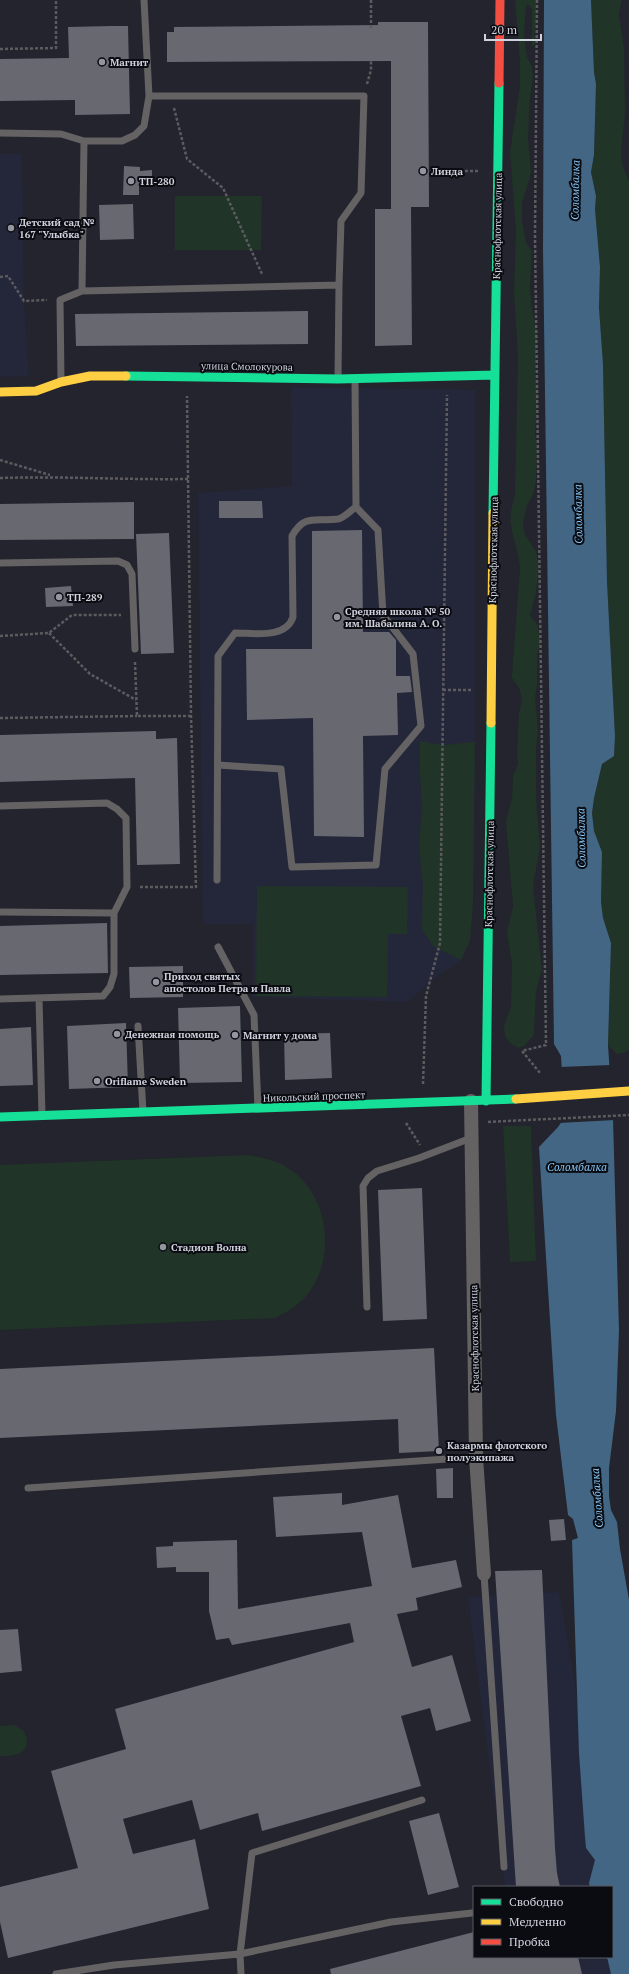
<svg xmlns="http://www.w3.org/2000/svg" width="629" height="1974" viewBox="0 0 629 1974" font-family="'PT Serif',serif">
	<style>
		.built { fill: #24273a }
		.green { fill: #203427 }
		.water { fill: #426683 }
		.pier { fill: #23242d }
		.building { fill: #676870 }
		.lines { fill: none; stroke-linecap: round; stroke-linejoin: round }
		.path { stroke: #5d5b5f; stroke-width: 2.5; stroke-dasharray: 3 2; stroke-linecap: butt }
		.lane { stroke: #646263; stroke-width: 7 }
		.street { stroke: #646263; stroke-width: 14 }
		.fast { stroke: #16e098; stroke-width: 9 }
		.slow { stroke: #ffcf43; stroke-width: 9 }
		.jam { stroke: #f24e42; stroke-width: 9 }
		.poi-dot { fill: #93959f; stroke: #0a0c12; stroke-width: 1.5 }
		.labels { text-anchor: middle; stroke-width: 4; stroke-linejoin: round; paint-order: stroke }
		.poi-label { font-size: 10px; font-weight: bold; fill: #d0d2dd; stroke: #0a0c12; text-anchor: start }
		.street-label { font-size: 10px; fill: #d0d2dd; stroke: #0a0c12 }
		.water-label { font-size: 11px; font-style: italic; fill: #86c6f7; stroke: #0a0c12 }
	</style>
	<rect width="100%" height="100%" fill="#23242d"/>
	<path class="built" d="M 0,154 L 22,154 L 24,301 L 29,376 L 0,377 Z
		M 291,387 L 475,390 L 475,742 L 473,904 L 470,941 L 461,960 L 440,974 L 407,1002 L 253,997 L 253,924 L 203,924 L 198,493 L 292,486 Z
		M 559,1592 L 611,1887 L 505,1887 L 468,1597 Z
		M 513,1957 L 612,1957 L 627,1974 L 516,1974 Z"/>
	<path class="green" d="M 515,0 L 536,0 L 537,21 L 534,32 L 535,44 L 532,47 L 532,9 L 528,4 L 526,7 L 524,35 L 527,57 L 532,67 L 533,77 L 530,98 L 528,138 L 531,173 L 522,204 L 522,221 L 526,242 L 532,251 L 530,287 L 532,310 L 537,333 L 535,377 L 538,394 L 535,432 L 537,448 L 536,479 L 534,492 L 526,508 L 523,524 L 525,535 L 536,551 L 539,568 L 536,592 L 530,616 L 537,624 L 541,643 L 537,655 L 537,685 L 535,698 L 538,729 L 536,749 L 536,800 L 540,847 L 533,885 L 542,970 L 536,991 L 534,1035 L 524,1046 L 518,1048 L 510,1043 L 505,1036 L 504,1026 L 511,1007 L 512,964 L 507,932 L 513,906 L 506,821 L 512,798 L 513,776 L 518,764 L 517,754 L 519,713 L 522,699 L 519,688 L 512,678 L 512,674 L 520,568 C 519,553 513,540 511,525 C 509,513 513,504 515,493 L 518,357 L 514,292 L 516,230 L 510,152 L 520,86 L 520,61 Z
		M 591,0 L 622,0 L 619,14 L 624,48 L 625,113 L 621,152 L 623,167 L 629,182 L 629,1050 L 623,1053 L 617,1054 L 608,1045 L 611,943 L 603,918 L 601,902 L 602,852 L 594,831 L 592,813 L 594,798 L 602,764 L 614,756 L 615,736 L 607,582 L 603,364 L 599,308 L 600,267 L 595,209 L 596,196 L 591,172 L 594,155 L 596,84 L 594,72 Z
		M 175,196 L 262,196 L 261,250 L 175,250 Z
		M 420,741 L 443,745 L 475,742 L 473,904 L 470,941 L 461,960 L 433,946 L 422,929 L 423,884 L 419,847 L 422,807 L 420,774 Z
		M 257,886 L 408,887 L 407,934 L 388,934 L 387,997 L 256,996 Z
		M 503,1126 L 531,1126 L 536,1261 L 510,1262 Z
		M 248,1155 C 260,1158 273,1159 283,1165 C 329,1189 338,1257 307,1295 C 298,1306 287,1312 275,1318 L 0,1330 L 0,1165 Z
		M 14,1725 L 24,1731 L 27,1738 C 29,1755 12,1756 0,1756 L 0,1726 Z"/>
	<path class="water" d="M 544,0 L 591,0 L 594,72 L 596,84 L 594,155 L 591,172 L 596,196 L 595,209 L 600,267 L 599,308 L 603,364 L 607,582 L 615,736 L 614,756 L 602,764 L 594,798 L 592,813 L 594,831 L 602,852 L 601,902 L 603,918 L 611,943 L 608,1045 L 613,1119 L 619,1330 L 616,1411 L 609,1468 L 609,1496 L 611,1510 L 617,1522 L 620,1549 L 629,1600 L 629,1974 L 611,1974 L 607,1957 L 612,1957 L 612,1887 L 590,1887 L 589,1883 L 595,1860 L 586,1848 L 585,1837 L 579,1753 L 572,1540 L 578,1538 L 573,1519 L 568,1515 L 556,1415 L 539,1147 L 558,1127 L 565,1117 L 561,1056 L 554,1044 L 543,249 Z"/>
	<path class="pier" d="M 611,1065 L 615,1120 L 558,1123 L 563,1116 L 560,1067 Z"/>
	<path class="building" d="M 378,22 L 428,22 L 429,207 L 411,207 L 412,345 L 375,346 L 375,209 L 391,209 L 391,61 L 167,62 L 167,32 L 174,32 L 174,27 L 378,25 Z
		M 111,26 L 128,26 L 130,114 L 75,115 L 75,100 L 0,101 L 0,59 L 69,58 L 68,27 Z
		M 124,166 L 140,167 L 140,171 L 152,170 L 152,185 L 139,185 L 139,195 L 123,195 Z
		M 133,204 L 134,239 L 100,240 L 99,205 Z
		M 308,311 L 308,344 L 76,346 L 75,314 Z
		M 219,501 L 262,501 L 263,518 L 219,518 Z
		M 134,502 L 134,539 L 0,540 L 0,504 Z
		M 362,530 L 363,632 L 389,632 L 396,640 L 396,676 L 410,676 L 412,692 L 397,693 L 398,735 L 363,736 L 364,837 L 314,836 L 313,718 L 247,720 L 246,649 L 312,649 L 312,531 Z
		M 169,533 L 174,653 L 141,654 L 136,534 Z
		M 71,586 L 73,606 L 46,607 L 45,588 Z
		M 156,731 L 156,739 L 177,738 L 180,864 L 137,865 L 135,778 L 0,782 L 0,735 Z
		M 107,923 L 108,973 L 0,975 L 0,926 Z
		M 183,966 L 183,997 L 130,998 L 129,967 Z
		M 240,1006 L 242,1082 L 180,1083 L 178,1008 Z
		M 126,1023 L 128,1087 L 69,1089 L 67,1026 Z
		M 31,1027 L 33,1085 L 0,1086 L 0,1029 Z
		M 330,1033 L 332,1078 L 285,1080 L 284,1034 Z
		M 422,1188 L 427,1319 L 383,1321 L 378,1190 Z
		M 434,1348 L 439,1451 L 399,1453 L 398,1419 L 0,1438 L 0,1369 Z
		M 453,1468 L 453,1498 L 437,1498 L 436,1469 Z
		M 342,1493 L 342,1505 L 398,1495 L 412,1568 L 456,1560 L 462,1587 L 416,1598 L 418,1610 L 397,1614 L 412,1667 L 452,1655 L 471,1721 L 436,1731 L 430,1708 L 401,1716 L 421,1786 L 262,1831 L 258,1813 L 200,1830 L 192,1800 L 123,1819 L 133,1854 L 195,1839 L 209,1909 L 8,1958 L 0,1922 L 0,1887 L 78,1868 L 51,1771 L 126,1749 L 115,1709 L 354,1642 L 350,1623 L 232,1645 L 229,1638 L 216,1640 L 209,1611 L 209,1572 L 176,1572 L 176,1567 L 157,1568 L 156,1547 L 173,1546 L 173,1542 L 237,1540 L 238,1609 L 372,1586 L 362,1532 L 276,1537 L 273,1497 Z
		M 564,1519 L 566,1540 L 551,1541 L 549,1520 Z
		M 542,1570 L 555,1848 L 557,1873 L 560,1887 L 516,1887 L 495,1571 Z
		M 18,1629 L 22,1671 L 0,1673 L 0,1630 Z
		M 439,1813 L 459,1887 L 428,1895 L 409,1821 Z
		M 474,1932 L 474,1957 L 578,1957 L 582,1974 L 331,1974 L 330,1969 Z"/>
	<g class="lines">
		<path class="path" d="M 371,0 L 371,29
			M 537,0 L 535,237 L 546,1045 L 522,1051 L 540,1073
			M 0,49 L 56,48 L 56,0
			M 367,84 L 371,70 L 371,61
			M 174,108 L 187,159 L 223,188 L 262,274
			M 435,171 L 480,171
			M 0,277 L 8,276 L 24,301 L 47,300
			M 0,460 L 50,475
			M 0,478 C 63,476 125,480 188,479
			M 49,633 L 90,674 L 136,700
			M 0,636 L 49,633 L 72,615 L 121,615
			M 135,662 L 137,716 L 191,716
			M 443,690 L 473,690
			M 0,718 L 137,716
			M 140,887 L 196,887 L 191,716 L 187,396
			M 423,1084 L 426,996 L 440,943 L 447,395
			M 488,1122 L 629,1115
			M 406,1123 L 420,1145"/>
		<path class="lane" d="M 149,96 L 364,96 L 361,193 L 341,221 L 339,285
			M 0,133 L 61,134 L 84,141 L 122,141 L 135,135 L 144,126 L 149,96 L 144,0
			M 82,291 L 339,285 L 338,379
			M 61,380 L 60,300 L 82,291 L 84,141
			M 0,563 L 118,561 L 127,565 L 132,574 L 135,649
			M 218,765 L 281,769 L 292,867 L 376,865 L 385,769 L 421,726 L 413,654 L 383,615 L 378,530 L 356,507
			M 0,806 L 107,803 L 117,809 L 126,818 L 127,887 L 114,913
			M 217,880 L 218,656 L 235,633 C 254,633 286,639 293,617 L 292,536 C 305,513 316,522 338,519 C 344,518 351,510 356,507 L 355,381
			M 0,912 L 114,913 L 114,974 L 110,987 L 103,996 L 0,999
			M 218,947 L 254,1015 L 258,1108
			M 39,998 L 42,1115
			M 138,1026 L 143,1112
			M 367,1307 L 363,1186 L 368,1178 L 377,1171 L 419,1158 L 471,1138
			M 28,1488 L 476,1457
			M 484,1574 L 504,1867
			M 56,1974 L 114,1965 L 240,1954 L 252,1853 L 422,1800
			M 241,1974 L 240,1954 L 391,1922 L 472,1913"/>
		<path class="street" d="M 471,1101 L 476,1457 L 484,1574"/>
		<path class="fast" d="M 126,376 L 338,379 L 495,375
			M 493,513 L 499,83
			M 486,1101 L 491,723
			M 0,1117 L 516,1099"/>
		<path class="slow" d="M 0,392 L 36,391 L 61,382 L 90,376 L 126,376
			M 491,723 L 493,513
			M 516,1099 L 629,1091"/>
		<path class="jam" d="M 499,83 L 500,0"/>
	</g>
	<g class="poi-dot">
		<circle cx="102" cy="62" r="4"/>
		<circle cx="423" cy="171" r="4"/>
		<circle cx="131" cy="181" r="4"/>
		<circle cx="11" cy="228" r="4"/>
		<circle cx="59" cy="597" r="4"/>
		<circle cx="337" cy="617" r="4"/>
		<circle cx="156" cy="982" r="4"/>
		<circle cx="117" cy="1034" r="4"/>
		<circle cx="235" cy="1035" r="4"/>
		<circle cx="97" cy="1081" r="4"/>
		<circle cx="163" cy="1247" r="4"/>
		<circle cx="439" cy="1451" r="4"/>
	</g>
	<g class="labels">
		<g class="poi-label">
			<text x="110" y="66">Магнит</text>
			<text x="431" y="175">Линда</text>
			<text x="139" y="185">ТП-280</text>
			<text x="19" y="226">Детский сад №<tspan x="19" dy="12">167 "Улыбка"</tspan></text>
			<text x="67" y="601">ТП-289</text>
			<text x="345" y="615">Средняя школа № 50<tspan x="345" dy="12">им. Шабалина А. О.</tspan></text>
			<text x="164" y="980">Приход святых<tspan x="164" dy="12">апостолов Петра и Павла</tspan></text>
			<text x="125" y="1038">Денежная помощь</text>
			<text x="243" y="1039">Магнит у дома</text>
			<text x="105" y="1085">Oriflame Sweden</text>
			<text x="171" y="1251">Стадион Волна</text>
			<text x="447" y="1449">Казармы флотского<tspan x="447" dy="12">полуэкипажа</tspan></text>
		</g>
		<g class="street-label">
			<text transform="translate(497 226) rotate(-89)" y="4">Краснофлотская улица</text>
			<text transform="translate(247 366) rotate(1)" y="4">улица Смолокурова</text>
			<text transform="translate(493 550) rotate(-89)" y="4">Краснофлотская улица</text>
			<text transform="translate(489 874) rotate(-89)" y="4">Краснофлотская улица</text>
			<text transform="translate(314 1096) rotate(-2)" y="4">Никольский проспект</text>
			<text transform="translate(474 1338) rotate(-91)" y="4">Краснофлотская улица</text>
		</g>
		<g class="water-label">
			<text transform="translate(575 190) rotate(-89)" y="4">Соломбалка</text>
			<text transform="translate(578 514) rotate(-91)" y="4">Соломбалка</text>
			<text transform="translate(581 838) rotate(-91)" y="4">Соломбалка</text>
			<text x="577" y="1171">Соломбалка</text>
			<text transform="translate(597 1498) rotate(-94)" y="4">Соломбалка</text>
		</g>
	</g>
	<rect x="473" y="1886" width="140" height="72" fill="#0a0c12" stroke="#595b63"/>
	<rect x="481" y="1899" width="20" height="6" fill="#16e098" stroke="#595b63"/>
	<text x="509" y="1906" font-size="12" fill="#d0d2dd">Свободно</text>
	<rect x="481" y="1919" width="20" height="6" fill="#ffcf43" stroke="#595b63"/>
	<text x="509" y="1926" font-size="12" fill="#d0d2dd">Медленно</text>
	<rect x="481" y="1939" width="20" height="6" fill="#f24e42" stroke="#595b63"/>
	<text x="509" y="1946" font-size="12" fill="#d0d2dd">Пробка</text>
	<path d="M485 34v6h56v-6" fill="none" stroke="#d0d2dd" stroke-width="2"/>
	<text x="491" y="34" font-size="12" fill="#d0d2dd" stroke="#0a0c12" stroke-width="3" paint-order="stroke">20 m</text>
</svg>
